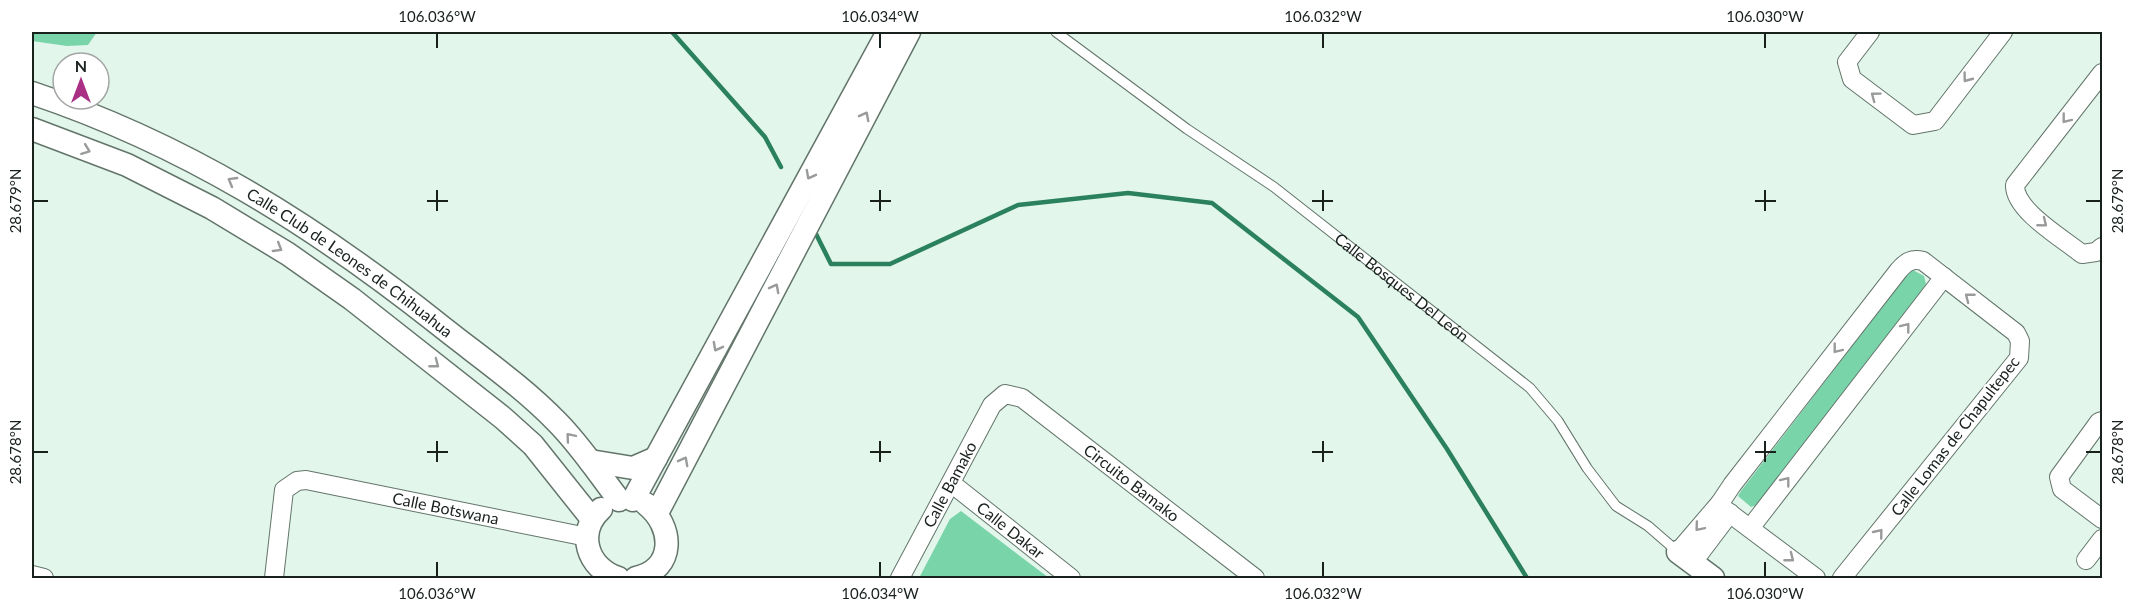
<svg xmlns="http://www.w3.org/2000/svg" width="2134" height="610" viewBox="0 0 2134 610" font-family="Lato,sans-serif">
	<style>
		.green { fill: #7ad4aa }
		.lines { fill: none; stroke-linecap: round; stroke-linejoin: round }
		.stream { stroke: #2b815e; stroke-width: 4.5 }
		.service-casing { stroke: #63756b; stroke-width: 11 }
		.minor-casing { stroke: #63756b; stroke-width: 20 }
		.tertiary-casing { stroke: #63756b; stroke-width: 25 }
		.service { stroke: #fff; stroke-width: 9 }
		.minor { stroke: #fff; stroke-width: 18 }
		.tertiary { stroke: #fff; stroke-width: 22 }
		.oneway { stroke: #989b99 }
		.ticks { fill: none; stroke: #19211d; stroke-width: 2 }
		.labels { text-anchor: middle; stroke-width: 4.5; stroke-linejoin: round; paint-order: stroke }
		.street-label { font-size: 16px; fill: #19211d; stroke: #fff }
		.neatline { fill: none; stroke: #19211d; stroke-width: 2 }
		.ticks-label { font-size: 15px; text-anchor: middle; fill: #19211d }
	</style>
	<rect width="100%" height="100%" fill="#e2f6eb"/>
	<path class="green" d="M 32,32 L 97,32 L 88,45 L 67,46 L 32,41 Z
		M 1911,269 L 1924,276 L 1926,284 L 1917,297 L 1757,505 L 1751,507 L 1738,496 L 1741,491 Z
		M 961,511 L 1049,578 L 919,578 L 950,519 Z"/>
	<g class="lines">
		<path class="stream" d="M 672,32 L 765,137 L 781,167
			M 814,230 L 831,264 L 890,264 L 1018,205 L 1128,193 L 1212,203 L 1358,317 L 1447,449 L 1527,578"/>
		<g class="service-casing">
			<g id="service">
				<path id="s1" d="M 1056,32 L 1187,129 L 1274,187 L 1530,388 L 1558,421 L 1587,468 L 1616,506 L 1648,526 L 1678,552"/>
			</g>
		</g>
		<g class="minor-casing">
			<g id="minor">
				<path d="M 1870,32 L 1847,62 L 1852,79 L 1913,125 L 1935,121 L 2003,32"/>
				<path d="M 2102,73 L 2015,185 C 2014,210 2062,238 2082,254 L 2096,252 L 2102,247"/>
				<path d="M 2102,421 L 2099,422 L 2059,477 L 2062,489 L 2102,519"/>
				<path id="s2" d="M 951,483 L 1071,578"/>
				<path d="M 1751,527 L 1944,277"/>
				<path d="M 1678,552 L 1720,503"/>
				<path d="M 2086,560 L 2102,539"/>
				<path d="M 1693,562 L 1730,513"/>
				<path d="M 32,575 L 44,578"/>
				<path id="s3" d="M 274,578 L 284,490 L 297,481 L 306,480 L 587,537"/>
				<path id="s4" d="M 900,578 L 992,405 L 1005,394 L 1022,398 L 1255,578"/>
				<path d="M 1816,578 L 1724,509 L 1720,503 L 1732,485 L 1899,270 C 1906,262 1912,258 1923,261 L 2016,333 L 2020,341 L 2019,358 L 1842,578"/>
			</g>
		</g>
		<g class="tertiary-casing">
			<g id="tertiary">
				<path id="s5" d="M 32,93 C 184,144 312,224 437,323 C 477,355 521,385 557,422 C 580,445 599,474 619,500"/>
				<path d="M 32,129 L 127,165 L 212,208 L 288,254 L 352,299 L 503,418 L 533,445 L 592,519"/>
				<path d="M 590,461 L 633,468 L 656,458"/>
				<path d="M 633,500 L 888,32"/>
				<path d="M 601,509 C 576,532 587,568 618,578"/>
				<path d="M 657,513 L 909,32"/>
				<path d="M 1678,552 L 1713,578"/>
				<path d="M 636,578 C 676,569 674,526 646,504"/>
			</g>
		</g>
		<use href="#service" class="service"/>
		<use href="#minor" class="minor"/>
		<use href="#tertiary" class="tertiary"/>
	</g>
	<defs><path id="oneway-chevron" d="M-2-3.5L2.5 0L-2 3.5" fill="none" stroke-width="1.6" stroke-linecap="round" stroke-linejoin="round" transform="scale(1.5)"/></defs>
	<g class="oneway">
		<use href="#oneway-chevron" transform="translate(1967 78) rotate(127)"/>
		<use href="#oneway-chevron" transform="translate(1875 96) rotate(-143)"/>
		<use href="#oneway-chevron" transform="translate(865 116) rotate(-62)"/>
		<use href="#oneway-chevron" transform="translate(2066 119) rotate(128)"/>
		<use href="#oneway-chevron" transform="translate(86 150) rotate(21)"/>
		<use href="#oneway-chevron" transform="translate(810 175) rotate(118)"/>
		<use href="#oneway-chevron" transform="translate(232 181) rotate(-150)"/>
		<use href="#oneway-chevron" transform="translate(2043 223) rotate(39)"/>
		<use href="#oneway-chevron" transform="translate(278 248) rotate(31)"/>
		<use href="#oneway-chevron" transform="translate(775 288) rotate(-62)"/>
		<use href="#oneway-chevron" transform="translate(1969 297) rotate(-142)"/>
		<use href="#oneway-chevron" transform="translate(1906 327) rotate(-52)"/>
		<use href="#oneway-chevron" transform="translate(717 347) rotate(118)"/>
		<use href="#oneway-chevron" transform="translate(1837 349) rotate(128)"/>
		<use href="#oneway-chevron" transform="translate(435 364) rotate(38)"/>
		<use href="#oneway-chevron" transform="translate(570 437) rotate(-130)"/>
		<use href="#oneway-chevron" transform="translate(684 461) rotate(-62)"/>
		<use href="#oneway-chevron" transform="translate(1786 481) rotate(-52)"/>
		<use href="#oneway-chevron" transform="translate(1699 527) rotate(130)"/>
		<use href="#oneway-chevron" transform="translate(1879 533) rotate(-51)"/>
		<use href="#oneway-chevron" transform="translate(1790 558) rotate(38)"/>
	</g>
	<path class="ticks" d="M 437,33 L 437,48M 880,33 L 880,48M 1323,33 L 1323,48M 1765,33 L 1765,48M 437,190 L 437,211M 880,190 L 880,211M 1323,190 L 1323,211M 1765,190 L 1765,211M 33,201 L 48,201M 427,201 L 448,201M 870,201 L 891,201M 1312,201 L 1333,201M 1755,201 L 1776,201M 2086,201 L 2101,201M 437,441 L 437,462M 880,441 L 880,462M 1323,441 L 1323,462M 1765,441 L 1765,462M 33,452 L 48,452M 427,452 L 448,452M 870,452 L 891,452M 1312,452 L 1333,452M 1755,452 L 1776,452M 2086,452 L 2101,452M 437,562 L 437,577M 880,562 L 880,577M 1323,562 L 1323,577M 1765,562 L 1765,577"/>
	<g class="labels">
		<g class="street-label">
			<text dy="6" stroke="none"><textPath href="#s5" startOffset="362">Calle Club de Leones de Chihuahua</textPath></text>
			<text dy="6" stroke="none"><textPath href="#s1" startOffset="430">Calle Bosques Del León</textPath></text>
			<text transform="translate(1955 436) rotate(-52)" y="6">Calle Lomas de Chapultepec</text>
			<text dy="6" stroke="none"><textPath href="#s4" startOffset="369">Circuito Bamako</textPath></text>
			<text dy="6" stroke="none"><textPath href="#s4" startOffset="106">Calle Bamako</textPath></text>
			<text dy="6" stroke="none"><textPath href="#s3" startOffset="256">Calle Botswana</textPath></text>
			<text dy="6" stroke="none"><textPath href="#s2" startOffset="76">Calle Dakar</textPath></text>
		</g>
	</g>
	<rect width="2134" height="610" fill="none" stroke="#ffffff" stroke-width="66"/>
	<g transform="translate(81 81)"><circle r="28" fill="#ffffff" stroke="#a3a6a5" stroke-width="1.5"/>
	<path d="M0-4.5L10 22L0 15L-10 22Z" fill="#a93085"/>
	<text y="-9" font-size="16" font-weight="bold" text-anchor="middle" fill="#19211d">N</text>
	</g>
	<rect x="33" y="33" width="2068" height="544" class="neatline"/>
	<g class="ticks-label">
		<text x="437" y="22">106.036°W</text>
		<text x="880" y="22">106.034°W</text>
		<text x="1323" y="22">106.032°W</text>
		<text x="1765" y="22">106.030°W</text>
		<text transform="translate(16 201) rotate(-90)" y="5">28.679°N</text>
		<text transform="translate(2118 201) rotate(-90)" y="5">28.679°N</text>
		<text transform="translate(16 452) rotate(-90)" y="5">28.678°N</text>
		<text transform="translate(2118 452) rotate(-90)" y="5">28.678°N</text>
		<text x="437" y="599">106.036°W</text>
		<text x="880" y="599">106.034°W</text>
		<text x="1323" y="599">106.032°W</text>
		<text x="1765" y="599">106.030°W</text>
	</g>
</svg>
